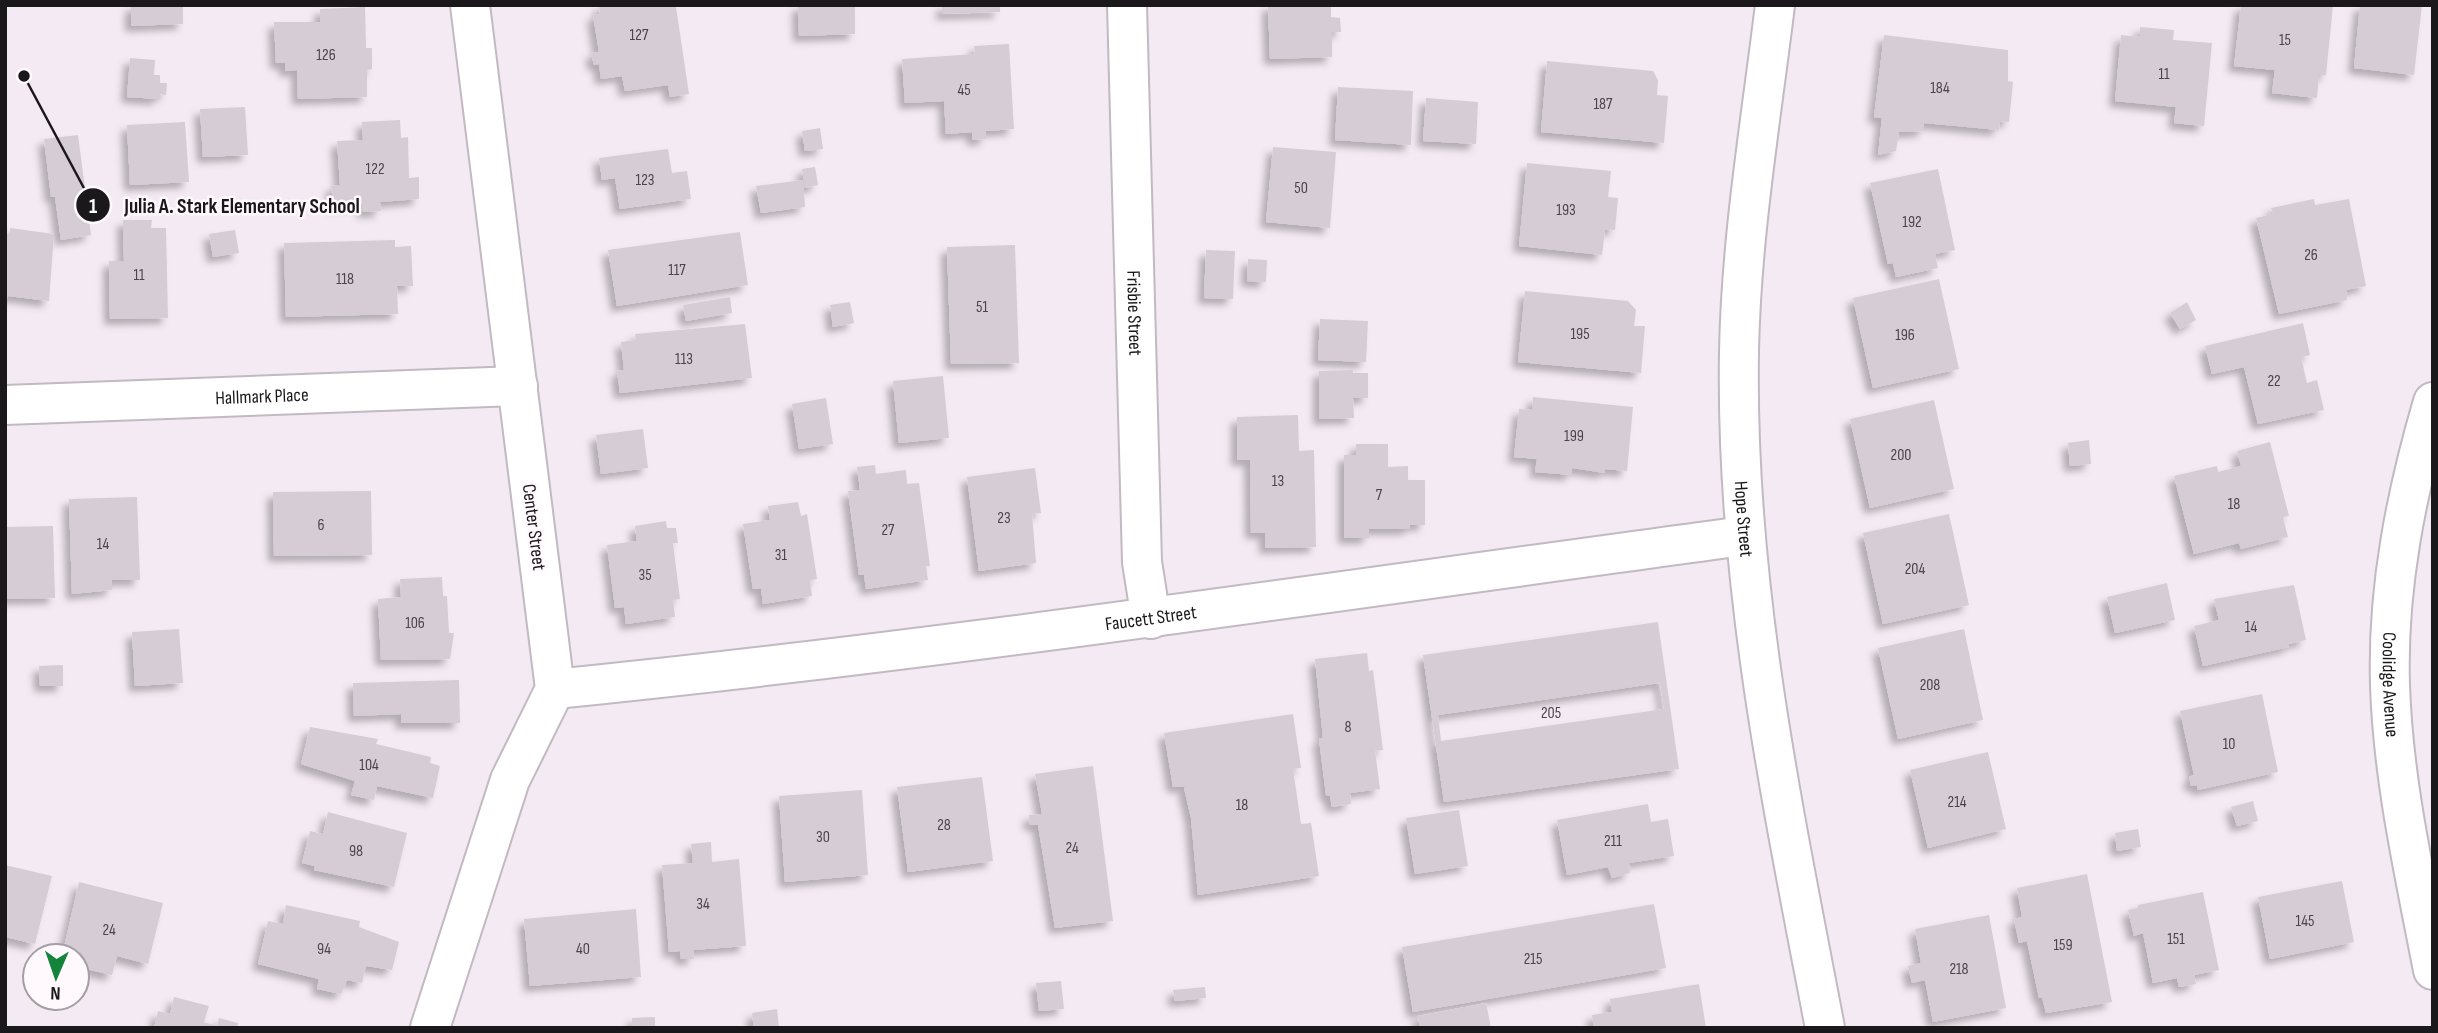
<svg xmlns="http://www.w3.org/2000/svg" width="2438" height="1033" viewBox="0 0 2438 1033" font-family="'Sofia Sans Condensed',sans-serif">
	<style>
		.building { fill: #d6ccd5; fill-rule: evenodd; filter: url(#shadow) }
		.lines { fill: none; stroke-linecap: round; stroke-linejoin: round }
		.minor-casing { stroke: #c2b9c1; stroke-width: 42 }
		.secondary-casing { stroke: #c2b9c1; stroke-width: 42 }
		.minor { stroke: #fff; stroke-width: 38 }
		.secondary { stroke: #fff; stroke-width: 38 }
		.labels { text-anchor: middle; stroke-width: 5; stroke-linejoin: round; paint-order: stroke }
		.number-label { font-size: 16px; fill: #4a454a }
		.street-label { font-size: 19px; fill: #1b181b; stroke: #fff9fe }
		.leader { fill: none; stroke: #1b181b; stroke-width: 2.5 }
		.callout-dot { fill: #1b181b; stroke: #fff9fe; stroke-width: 2.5 }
		.mark-label { font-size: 21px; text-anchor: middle; font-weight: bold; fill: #fff }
		.callout-label { font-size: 21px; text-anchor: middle; font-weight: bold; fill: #1b181b; stroke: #fff9fe; stroke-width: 5; stroke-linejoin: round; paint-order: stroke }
	</style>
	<defs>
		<filter id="shadow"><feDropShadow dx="-6" dy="6" stdDeviation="3.5" flood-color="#0004"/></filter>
	</defs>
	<rect width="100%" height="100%" fill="#f4eaf3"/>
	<path class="building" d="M 131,5 L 183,5 L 183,24 L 131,26 Z
		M 599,5 L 676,7 L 689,94 L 670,97 L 668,85 L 625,91 L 622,76 L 601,79 L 599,64 L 594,65 L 591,53 L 599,52 L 593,15 L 600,14 Z
		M 798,5 L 855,5 L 855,34 L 799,36 Z
		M 942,5 L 1000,5 L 1000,12 L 942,14 Z
		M 1268,5 L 1331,5 L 1331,17 L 1340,18 L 1341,32 L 1332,32 L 1332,57 L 1270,59 Z
		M 2241,5 L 2333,5 L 2326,75 L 2319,75 L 2317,98 L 2272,93 L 2275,70 L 2234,66 Z
		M 2360,5 L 2422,5 L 2414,75 L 2354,68 Z
		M 365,7 L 366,48 L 372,48 L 372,69 L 367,70 L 367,97 L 298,99 L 297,70 L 285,71 L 285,63 L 276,63 L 274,22 L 320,22 L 320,9 Z
		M 2140,27 L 2174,30 L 2173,40 L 2212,43 L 2204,126 L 2174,123 L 2176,107 L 2115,101 L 2121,35 L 2140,37 Z
		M 1884,35 L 2008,50 L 2008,81 L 2013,82 L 2009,122 L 2000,121 L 1999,130 L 1924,123 L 1924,131 L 1899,132 L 1896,151 L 1878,155 L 1882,118 L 1874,117 Z
		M 1009,44 L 1014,129 L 986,131 L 986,139 L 973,140 L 972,132 L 946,134 L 944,101 L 905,103 L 902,59 L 975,54 L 974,46 Z
		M 130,58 L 155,60 L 154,75 L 160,75 L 160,83 L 167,83 L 166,95 L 159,94 L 159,99 L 127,97 Z
		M 1547,61 L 1653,71 L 1658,80 L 1657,95 L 1668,96 L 1664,143 L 1541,132 Z
		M 1338,87 L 1413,91 L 1411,145 L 1335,140 Z
		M 1426,98 L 1478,102 L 1476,144 L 1423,141 Z
		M 245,107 L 248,155 L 203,157 L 200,109 Z
		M 400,120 L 401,138 L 408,137 L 409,178 L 419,177 L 419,199 L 380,202 L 381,211 L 363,212 L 362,203 L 334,206 L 331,186 L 340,185 L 337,141 L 363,140 L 362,122 Z
		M 185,122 L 189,182 L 130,185 L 127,125 Z
		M 820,128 L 823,149 L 805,151 L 802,131 Z
		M 78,135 L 91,235 L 61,240 L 55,197 L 51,197 L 44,139 Z
		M 1273,147 L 1336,152 L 1330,228 L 1266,222 Z
		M 668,149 L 672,173 L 687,171 L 691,199 L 620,209 L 615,178 L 602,180 L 599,158 Z
		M 1527,163 L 1611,171 L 1608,197 L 1618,198 L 1615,230 L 1605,229 L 1602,255 L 1519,246 Z
		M 815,167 L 818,185 L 805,188 L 802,169 Z
		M 1938,169 L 1955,250 L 1935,254 L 1938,268 L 1896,277 L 1893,263 L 1888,264 L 1870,183 Z
		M 803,180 L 805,207 L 761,213 L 756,186 Z
		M 2314,199 L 2315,205 L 2349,199 L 2366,286 L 2346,290 L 2347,300 L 2279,314 L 2256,218 L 2273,214 L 2271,208 Z
		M 123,220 L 152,220 L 151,228 L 166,228 L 168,318 L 110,319 L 109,261 L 124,261 Z
		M 10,228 L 54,234 L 49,301 L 8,296 L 5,303 L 5,234 L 10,234 Z
		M 235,230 L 239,253 L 213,257 L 209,234 Z
		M 740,232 L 748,285 L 617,306 L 608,250 Z
		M 395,240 L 395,247 L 411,246 L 413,286 L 397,286 L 398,314 L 286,317 L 284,243 Z
		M 1015,245 L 1019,363 L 951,364 L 947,247 Z
		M 1206,250 L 1235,251 L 1233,299 L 1204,298 Z
		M 1248,259 L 1267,260 L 1266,282 L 1247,281 Z
		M 1939,279 L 1959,369 L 1873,388 L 1853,298 Z
		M 1525,291 L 1628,301 L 1636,310 L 1634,326 L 1645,326 L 1641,373 L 1518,362 Z
		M 730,297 L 732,313 L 686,321 L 683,305 Z
		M 850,302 L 854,323 L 833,327 L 830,305 Z
		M 2187,302 L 2196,320 L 2180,329 L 2170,313 Z
		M 1320,319 L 1368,321 L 1366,362 L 1318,360 Z
		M 2303,323 L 2310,355 L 2301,357 L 2307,383 L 2317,380 L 2324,410 L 2258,424 L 2244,367 L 2212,374 L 2205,346 Z
		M 745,324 L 752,378 L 620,393 L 617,371 L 624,370 L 621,342 L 636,340 L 635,334 Z
		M 1353,370 L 1353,373 L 1368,373 L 1368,398 L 1353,398 L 1354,418 L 1319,419 L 1319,371 Z
		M 943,376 L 949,438 L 899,443 L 893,381 Z
		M 1533,397 L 1633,407 L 1627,471 L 1605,469 L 1605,473 L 1572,468 L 1572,475 L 1535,472 L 1537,459 L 1514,457 L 1519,409 L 1532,410 Z
		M 826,398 L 833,444 L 799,449 L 792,404 Z
		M 1934,400 L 1954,489 L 1870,508 L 1850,419 Z
		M 1298,415 L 1299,451 L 1314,450 L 1316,547 L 1265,548 L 1265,533 L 1251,533 L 1250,460 L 1237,460 L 1237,417 Z
		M 643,429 L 648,468 L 601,474 L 596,435 Z
		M 2089,440 L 2091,464 L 2070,466 L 2068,443 Z
		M 2270,442 L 2289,516 L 2283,517 L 2288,537 L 2241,549 L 2239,543 L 2194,554 L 2174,476 L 2217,466 L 2218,472 L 2241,466 L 2237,451 Z
		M 1356,444 L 1388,444 L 1388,467 L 1408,466 L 1408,480 L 1425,480 L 1425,525 L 1410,525 L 1410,529 L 1369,529 L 1369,538 L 1344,538 L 1344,455 L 1356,455 Z
		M 875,465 L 876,474 L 906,470 L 907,484 L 919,483 L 930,566 L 926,566 L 928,580 L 866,589 L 864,575 L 859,575 L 848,491 L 860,490 L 857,467 Z
		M 1035,468 L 1041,513 L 1032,514 L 1036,563 L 979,571 L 967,477 Z
		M 371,491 L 372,555 L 274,556 L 273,492 Z
		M 137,497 L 140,580 L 112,580 L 112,590 L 72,594 L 69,499 Z
		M 798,502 L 801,516 L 807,514 L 817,579 L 810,580 L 812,596 L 763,604 L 761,588 L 753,589 L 743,524 L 770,520 L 768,506 Z
		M 1949,514 L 1969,605 L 1883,624 L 1863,533 Z
		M 666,521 L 667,528 L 676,528 L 678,543 L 673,543 L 680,599 L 673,600 L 675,617 L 626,624 L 624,607 L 615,608 L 607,545 L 637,541 L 635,526 Z
		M 53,526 L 55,598 L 5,599 L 5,527 Z
		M 442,577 L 443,596 L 447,596 L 449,633 L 454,633 L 450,659 L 381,660 L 378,599 L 401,597 L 400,579 Z
		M 2167,583 L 2175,620 L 2115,633 L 2107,597 Z
		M 2294,585 L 2306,640 L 2289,644 L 2289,647 L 2203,666 L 2194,626 L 2219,620 L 2214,599 Z
		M 1658,622 L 1679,769 L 1444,802 L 1423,655 ZM 1660,683 L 1664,709 L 1441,741 L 1438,715 Z
		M 179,629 L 183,683 L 135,686 L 132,632 Z
		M 1964,629 L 1983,720 L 1898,739 L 1878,648 Z
		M 1367,653 L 1369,671 L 1373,670 L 1383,750 L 1375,751 L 1380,789 L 1350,793 L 1351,804 L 1332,807 L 1330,796 L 1326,795 L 1319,739 L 1323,738 L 1315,659 Z
		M 63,665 L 63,686 L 40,686 L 39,666 Z
		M 459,680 L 460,723 L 401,723 L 401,714 L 354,716 L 353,683 Z
		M 2262,694 L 2278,772 L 2198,790 L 2197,785 L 2191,786 L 2189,777 L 2194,775 L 2180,711 Z
		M 1293,714 L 1301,768 L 1293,769 L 1301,824 L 1311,823 L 1319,876 L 1198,895 L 1191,818 L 1184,788 L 1188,786 L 1173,787 L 1164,733 Z
		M 310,727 L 378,739 L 376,744 L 431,757 L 430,763 L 440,766 L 433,798 L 377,786 L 374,800 L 351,795 L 355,781 L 301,764 Z
		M 1988,752 L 2006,829 L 1928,848 L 1910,770 Z
		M 1093,766 L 1113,921 L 1055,928 L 1038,825 L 1030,825 L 1029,815 L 1042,814 L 1035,774 Z
		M 982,777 L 993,861 L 908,872 L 897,787 Z
		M 862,790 L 868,875 L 785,882 L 779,796 Z
		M 2253,801 L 2258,821 L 2237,826 L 2231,807 Z
		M 1648,804 L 1651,822 L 1668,819 L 1674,856 L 1629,863 L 1630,873 L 1612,878 L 1608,867 L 1567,875 L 1557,820 Z
		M 1459,810 L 1468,866 L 1415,874 L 1406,818 Z
		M 328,812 L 407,833 L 394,887 L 314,870 L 315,866 L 302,863 L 310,831 L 323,834 Z
		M 2138,829 L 2141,847 L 2117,851 L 2115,833 Z
		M 711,842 L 712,862 L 739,859 L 746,946 L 693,950 L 694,959 L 681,959 L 680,951 L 669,952 L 662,865 L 693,863 L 691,844 Z
		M 5,865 L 52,876 L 35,944 L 5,937 Z
		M 2087,874 L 2112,1002 L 2046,1013 L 2042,997 L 2039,998 L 2027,941 L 2019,943 L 2014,919 L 2022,917 L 2017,888 Z
		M 2342,881 L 2354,942 L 2270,959 L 2258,897 Z
		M 79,882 L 163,903 L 148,964 L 117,956 L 112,975 L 77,967 L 77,956 L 62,956 Z
		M 2203,892 L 2219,970 L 2194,975 L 2196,984 L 2179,987 L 2177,978 L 2153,983 L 2143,933 L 2134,936 L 2128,910 L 2138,908 L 2138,905 Z
		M 1654,904 L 1666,968 L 1413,1012 L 1402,947 Z
		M 286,905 L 360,921 L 359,927 L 399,942 L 392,970 L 366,966 L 362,983 L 347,980 L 341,994 L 317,989 L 319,979 L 258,964 L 268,921 L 283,924 Z
		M 636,909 L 641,977 L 530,986 L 524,919 Z
		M 1989,915 L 2006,1008 L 1933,1022 L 1925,980 L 1912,983 L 1908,966 L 1921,963 L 1915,929 Z
		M 1061,981 L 1064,1009 L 1039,1011 L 1036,983 Z
		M 1699,984 L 1706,1028 L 1594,1028 L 1592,1015 L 1612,1012 L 1610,999 Z
		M 1205,987 L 1206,998 L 1175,1001 L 1173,990 Z
		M 174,997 L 209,1006 L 204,1022 L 217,1026 L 219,1018 L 238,1023 L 237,1028 L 154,1028 L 158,1011 L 170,1014 Z
		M 1486,1003 L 1491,1028 L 1420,1028 L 1418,1016 Z
		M 777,1009 L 779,1028 L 754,1028 L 752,1013 Z
		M 655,1017 L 655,1028 L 632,1028 L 632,1018 Z"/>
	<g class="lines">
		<g class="minor-casing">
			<g id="minor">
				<path id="s1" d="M 1127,5 L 1142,562 L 1151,619"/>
				<path id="s2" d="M 2433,402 C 2406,494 2387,589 2390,685 C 2393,781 2415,876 2433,970"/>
				<path id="s3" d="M 5,405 L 518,386"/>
				<path id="s4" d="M 555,689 C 953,649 1348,589 1744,536"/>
				<path d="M 430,1028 L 510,780 L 555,689 L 470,5"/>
			</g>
		</g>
		<g class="secondary-casing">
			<g id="secondary">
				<path id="s5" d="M 1775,5 C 1761,120 1741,237 1739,352 C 1735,583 1782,803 1825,1028"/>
			</g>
		</g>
		<use href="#minor" class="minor"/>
		<use href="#secondary" class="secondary"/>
	</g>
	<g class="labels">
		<g class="number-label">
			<text x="639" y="40">127</text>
			<text x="2285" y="45">15</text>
			<text x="326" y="60">126</text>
			<text x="2164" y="79">11</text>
			<text x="1940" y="93">184</text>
			<text x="964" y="95">45</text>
			<text x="1603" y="109">187</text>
			<text x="375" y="174">122</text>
			<text x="645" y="185">123</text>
			<text x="1301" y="193">50</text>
			<text x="1566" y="215">193</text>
			<text x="1912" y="227">192</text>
			<text x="2311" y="260">26</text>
			<text x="677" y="275">117</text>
			<text x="139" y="280">11</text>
			<text x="345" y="284">118</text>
			<text x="982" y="312">51</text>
			<text x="1580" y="339">195</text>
			<text x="1905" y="340">196</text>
			<text x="684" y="364">113</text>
			<text x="2274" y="386">22</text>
			<text x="1574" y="441">199</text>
			<text x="1901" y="460">200</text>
			<text x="1278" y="486">13</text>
			<text x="1379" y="500">7</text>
			<text x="2234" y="509">18</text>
			<text x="1004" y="523">23</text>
			<text x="321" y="530">6</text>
			<text x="888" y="535">27</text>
			<text x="103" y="549">14</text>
			<text x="781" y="560">31</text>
			<text x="1915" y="574">204</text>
			<text x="645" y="580">35</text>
			<text x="415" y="628">106</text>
			<text x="2251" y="632">14</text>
			<text x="1930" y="690">208</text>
			<text x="1551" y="718">205</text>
			<text x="1348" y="732">8</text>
			<text x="2229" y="749">10</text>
			<text x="369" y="770">104</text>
			<text x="1957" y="807">214</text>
			<text x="1242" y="810">18</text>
			<text x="944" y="830">28</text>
			<text x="823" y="842">30</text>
			<text x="1613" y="846">211</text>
			<text x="1072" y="853">24</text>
			<text x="356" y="856">98</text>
			<text x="703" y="909">34</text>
			<text x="2305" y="926">145</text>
			<text x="109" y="935">24</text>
			<text x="2176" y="944">151</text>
			<text x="2063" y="950">159</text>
			<text x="324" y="954">94</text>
			<text x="583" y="954">40</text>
			<text x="1533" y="964">215</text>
			<text x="1959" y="974">218</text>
		</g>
		<g class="street-label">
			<text dy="7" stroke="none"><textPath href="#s1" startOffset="308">Frisbie Street</textPath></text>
			<text dy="7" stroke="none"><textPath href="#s3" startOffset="257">Hallmark Place</textPath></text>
			<text dy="7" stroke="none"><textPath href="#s5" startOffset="516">Hope Street</textPath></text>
			<text transform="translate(535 527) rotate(83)" y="7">Center Street</text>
			<text dy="7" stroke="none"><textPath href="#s4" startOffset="600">Faucett Street</textPath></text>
			<text dy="7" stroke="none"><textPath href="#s2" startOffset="287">Coolidge Avenue</textPath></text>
		</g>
	</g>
	<path class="leader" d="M24 76L93 205"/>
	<g class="callout-dot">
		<circle cx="24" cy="76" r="7"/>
		<circle cx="93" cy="205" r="18"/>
	</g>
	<g class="mark-label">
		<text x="93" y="213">1</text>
	</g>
	<g class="callout-label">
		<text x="242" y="213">Julia A. Stark Elementary School</text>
	</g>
	<rect width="2438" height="1033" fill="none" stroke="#1b181b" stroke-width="14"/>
	<g transform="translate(56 977) rotate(182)"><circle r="33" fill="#fff9fe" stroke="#a49fa3" stroke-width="2"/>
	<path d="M0-5L12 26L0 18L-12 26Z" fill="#14843b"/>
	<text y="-10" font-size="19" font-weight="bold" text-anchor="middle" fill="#1b181b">N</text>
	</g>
</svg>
